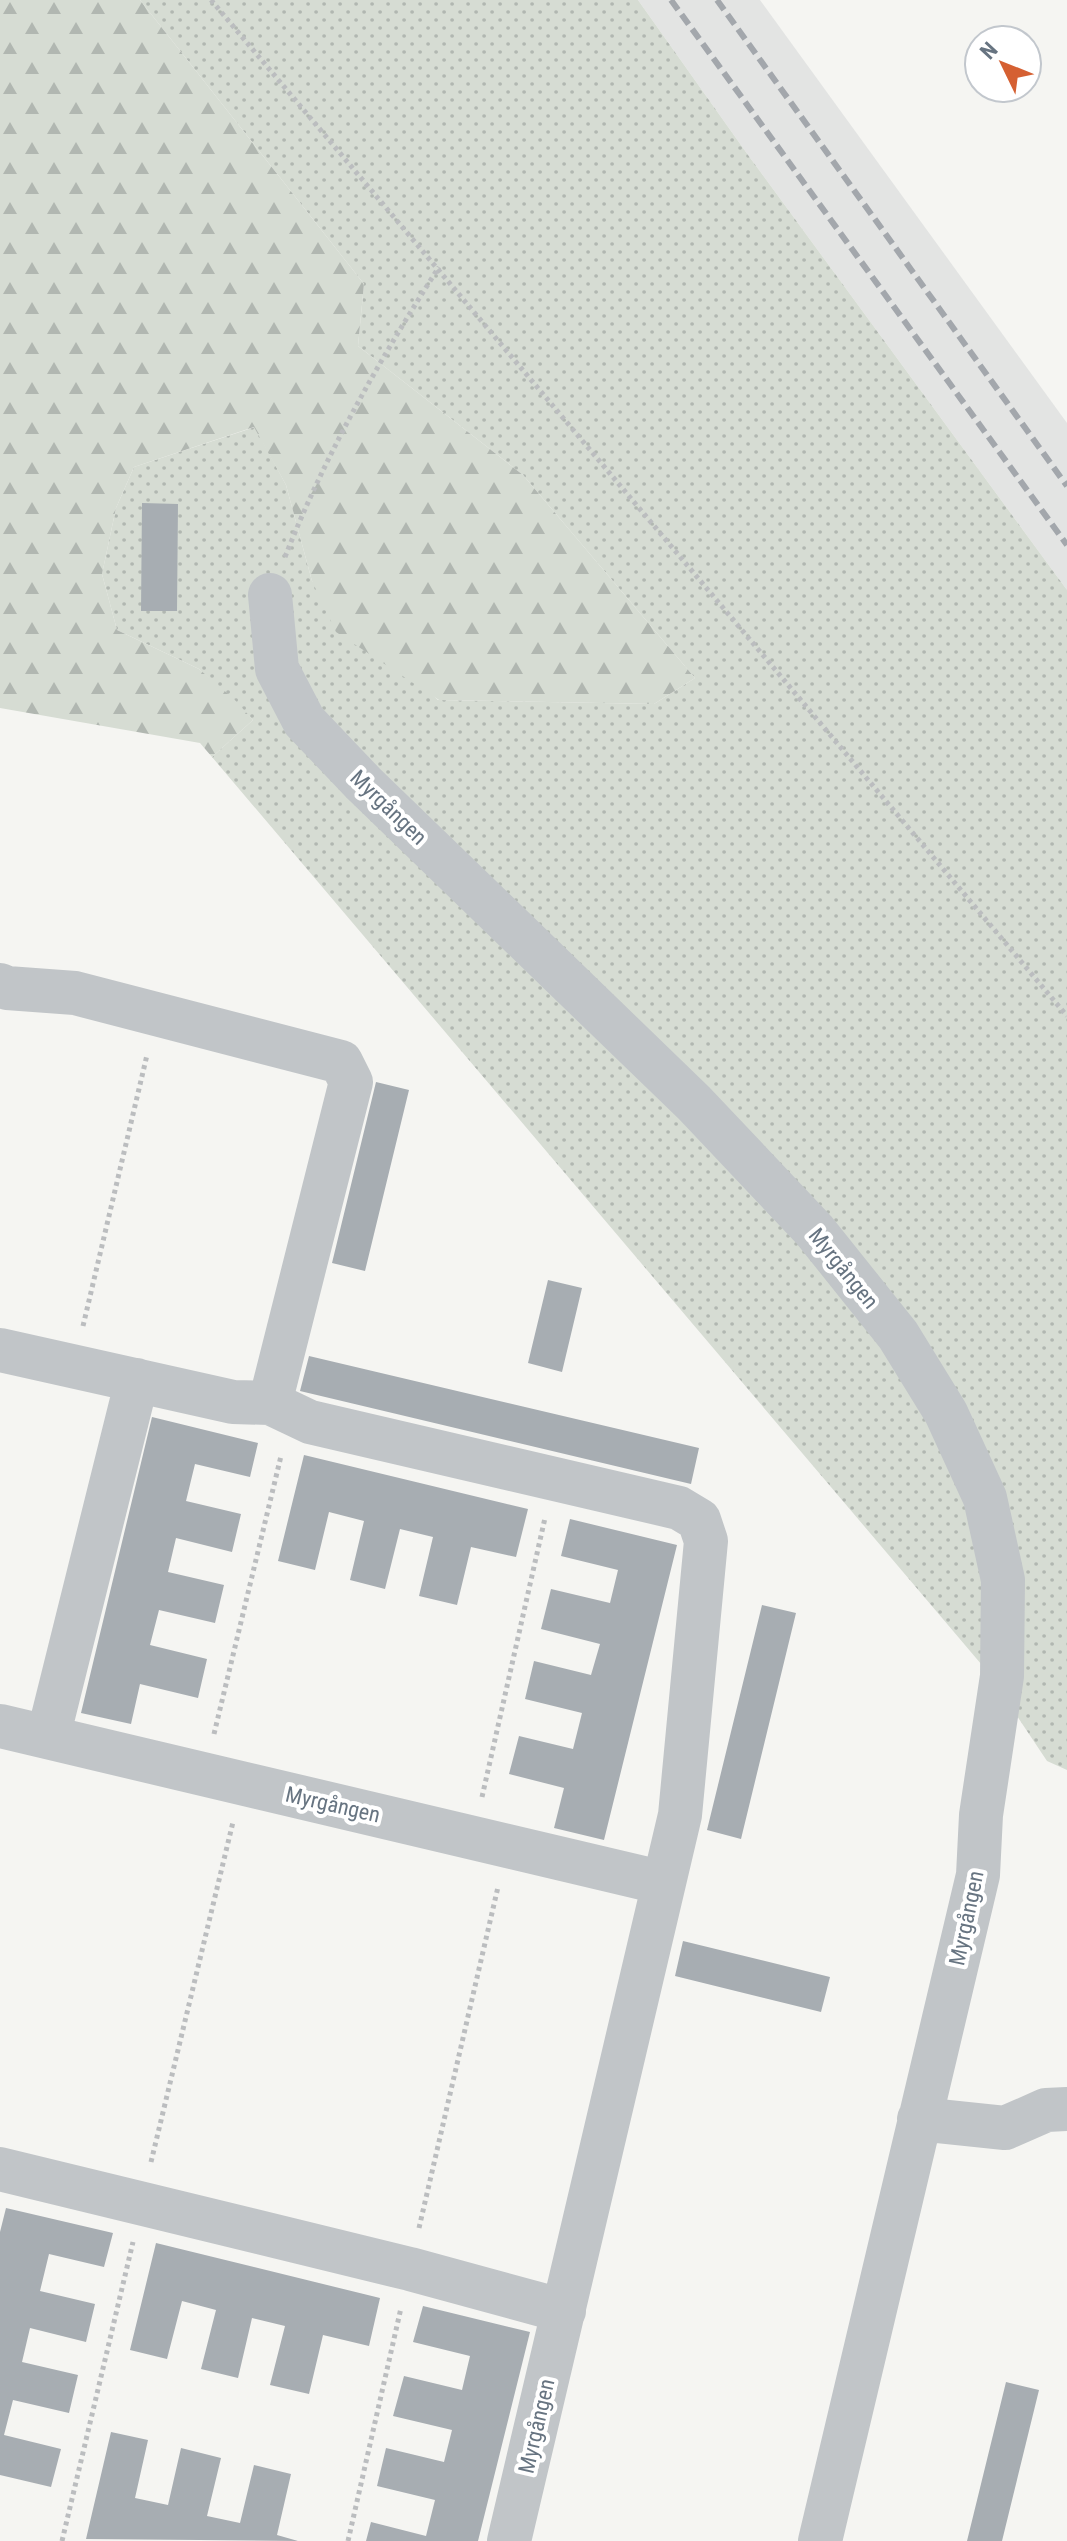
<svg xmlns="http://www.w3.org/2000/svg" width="1067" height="2541" viewBox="0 0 1067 2541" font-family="'Roboto Condensed',sans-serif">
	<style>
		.built { fill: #e3e4e3 }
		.grass { fill: url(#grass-dots) }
		.forest { fill: url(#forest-firs) }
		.building { fill: #a7adb2 }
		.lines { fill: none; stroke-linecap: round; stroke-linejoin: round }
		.path { stroke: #bbbdbf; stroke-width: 5; stroke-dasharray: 4 4; stroke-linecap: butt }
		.minor { stroke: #c1c5c8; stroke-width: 44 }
		.rail { stroke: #a3a7ac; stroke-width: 6; stroke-dasharray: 12 6; stroke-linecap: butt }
		.labels { text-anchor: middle; stroke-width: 8; stroke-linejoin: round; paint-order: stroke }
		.street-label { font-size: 22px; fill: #677481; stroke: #fff }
	</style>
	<defs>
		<pattern id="grass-dots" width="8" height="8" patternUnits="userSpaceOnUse" patternTransform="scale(2)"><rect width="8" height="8" fill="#d6dcd3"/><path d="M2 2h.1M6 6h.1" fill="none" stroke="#b1b7b1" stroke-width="1.8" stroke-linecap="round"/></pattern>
		<pattern id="forest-firs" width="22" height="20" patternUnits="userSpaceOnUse" patternTransform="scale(2)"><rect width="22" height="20" fill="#d6dcd3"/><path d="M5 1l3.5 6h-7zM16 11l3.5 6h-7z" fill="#b1b7b1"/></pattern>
	</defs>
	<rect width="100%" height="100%" fill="#f5f5f2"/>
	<path class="built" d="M 638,0 L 760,0 L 1067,423 L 1067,590 L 748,155 Z"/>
	<path class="grass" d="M 140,0 L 638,0 L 748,155 L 1067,590 L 1067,1770 L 1047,1761 L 987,1671 L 212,757 L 253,720 L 199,669 L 117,630 L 102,574 L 116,508 L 134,467 L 255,427 L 286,485 L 312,581 L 438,700 L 654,704 L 695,678 L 523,475 L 358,346 L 364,284 Z"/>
	<path class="forest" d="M 0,0 L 140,0 L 364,284 L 358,346 L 523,475 L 695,678 L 654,704 L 439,700 L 336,632 L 312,581 L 286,485 L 254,427 L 134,467 L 116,508 L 102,574 L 117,630 L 199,669 L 234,699 L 253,720 L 212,757 L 200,743 L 0,708 Z"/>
	<path class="building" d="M 142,503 L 178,504 L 177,611 L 141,611 Z
		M 376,1082 L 409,1090 L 365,1271 L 332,1263 Z
		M 548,1280 L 582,1288 L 562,1372 L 528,1363 Z
		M 309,1356 L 699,1448 L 691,1484 L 300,1391 Z
		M 152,1417 L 258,1443 L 250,1477 L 195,1464 L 186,1501 L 241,1514 L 232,1552 L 176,1538 L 168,1572 L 224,1585 L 215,1623 L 159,1610 L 150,1645 L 207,1659 L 198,1698 L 140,1684 L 131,1724 L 81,1713 Z
		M 304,1455 L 528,1509 L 516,1557 L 471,1547 L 457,1605 L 419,1596 L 433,1537 L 400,1529 L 385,1589 L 350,1580 L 364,1521 L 329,1512 L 315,1570 L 278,1561 Z
		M 570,1519 L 677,1545 L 604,1840 L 554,1828 L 564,1788 L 509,1774 L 519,1736 L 573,1749 L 582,1713 L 525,1699 L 534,1661 L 591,1675 L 600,1644 L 541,1629 L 551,1589 L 610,1603 L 618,1570 L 561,1556 Z
		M 762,1605 L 796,1613 L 741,1839 L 707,1830 Z
		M 683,1941 L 830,1977 L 821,2012 L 675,1976 Z
		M 6,2208 L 113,2233 L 104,2267 L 49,2254 L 40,2291 L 95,2304 L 86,2342 L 30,2328 L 22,2362 L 78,2375 L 69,2413 L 13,2400 L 4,2435 L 61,2449 L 51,2487 L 0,2475 L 0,2232 Z
		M 156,2243 L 380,2298 L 369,2346 L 323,2335 L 309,2394 L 270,2385 L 285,2326 L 252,2318 L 238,2378 L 201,2369 L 216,2310 L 182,2301 L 167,2359 L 130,2350 Z
		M 423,2306 L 530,2332 L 478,2541 L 366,2541 L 371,2522 L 426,2536 L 435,2500 L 377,2486 L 386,2448 L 444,2462 L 452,2430 L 393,2416 L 404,2376 L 462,2390 L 470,2356 L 413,2342 Z
		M 1006,2382 L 1039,2390 L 1002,2541 L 967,2541 Z
		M 111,2432 L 148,2440 L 135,2498 L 168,2505 L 181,2448 L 221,2458 L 207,2516 L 240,2523 L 254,2465 L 291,2474 L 277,2535 L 298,2541 L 86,2539 Z"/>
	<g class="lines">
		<path class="path" d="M 211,0 L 1067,1016
			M 285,557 C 325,455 380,359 439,267
			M 83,1326 L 147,1055
			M 214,1734 L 281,1456
			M 482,1797 L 545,1518
			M 151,2162 L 233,1822
			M 419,2228 L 498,1887
			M 62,2541 L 133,2242
			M 348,2541 L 401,2308"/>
		<path class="minor" d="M 270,595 L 277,669 L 304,721 L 364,784 L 694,1103 L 814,1230 L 898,1335 L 946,1413 L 985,1498 L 1003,1580 L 1002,1676 L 981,1815 L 978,1875 L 820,2541
			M 0,985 L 7,988 L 75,993 L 341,1062 L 351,1082 L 270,1403 L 310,1422 L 679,1508 L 699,1520 L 706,1541 L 680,1815 L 509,2541
			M 0,1350 L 233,1402 L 270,1403
			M 0,1726 L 664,1883
			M 48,1737 L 137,1380
			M 919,2119 L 1005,2128 L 1046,2110 L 1067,2109
			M 0,2169 L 410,2269 L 564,2311"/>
		<path class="rail" d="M 671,0 L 1067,545
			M 717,0 L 1067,486"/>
	</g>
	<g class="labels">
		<g class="street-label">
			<text transform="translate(389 807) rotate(44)" y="8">Myrgången</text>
			<text transform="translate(844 1268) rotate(51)" y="8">Myrgången</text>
			<text transform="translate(333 1804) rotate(13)" y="8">Myrgången</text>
			<text transform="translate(966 1918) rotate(-78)" y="8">Myrgången</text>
			<text transform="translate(536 2426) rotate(-77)" y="8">Myrgången</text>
		</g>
	</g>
	<g transform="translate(1003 64) rotate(313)"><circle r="38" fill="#ffffff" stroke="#c2c7cd" stroke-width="2"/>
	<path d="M0-6L14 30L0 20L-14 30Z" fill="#d56032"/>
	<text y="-12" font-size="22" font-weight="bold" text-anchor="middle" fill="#677481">N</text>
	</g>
</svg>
